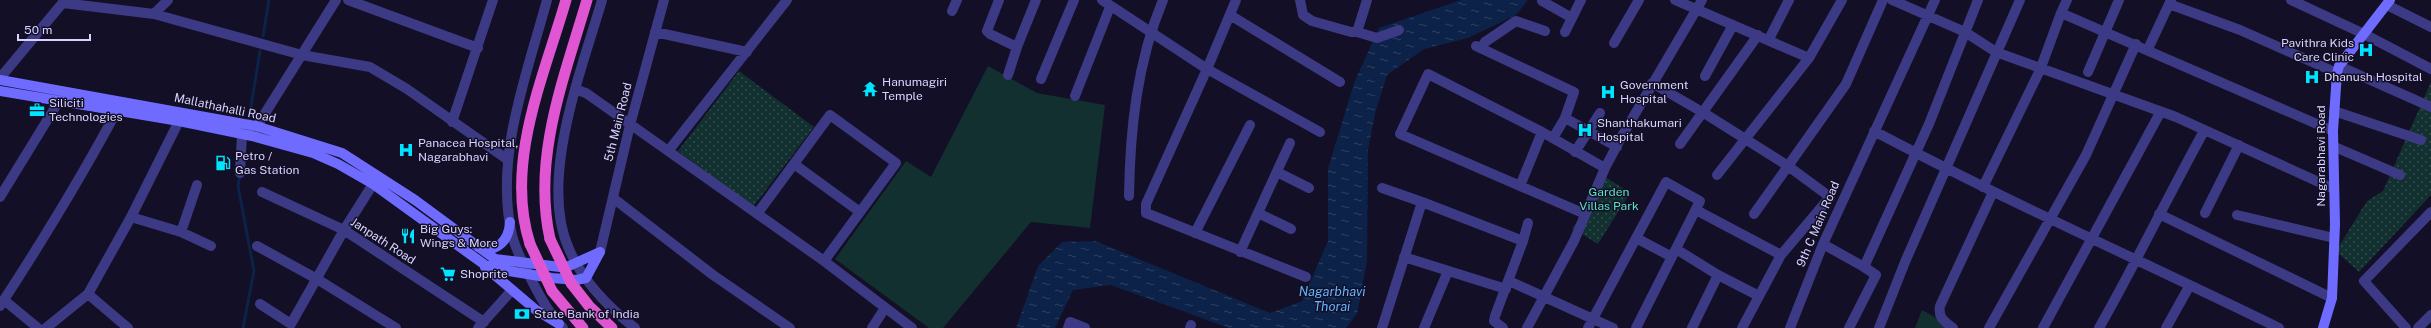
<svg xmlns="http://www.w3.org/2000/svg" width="2431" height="328" viewBox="0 0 2431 328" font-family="'Public Sans',sans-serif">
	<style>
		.grass { fill: #12302f }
		.park { fill: url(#park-dots) }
		.water { fill: url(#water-ripples) }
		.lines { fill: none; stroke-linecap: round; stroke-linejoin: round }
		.stream { stroke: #0c2248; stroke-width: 3 }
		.minor { stroke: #3d3a85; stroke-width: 10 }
		.tertiary { stroke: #3d3a85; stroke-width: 10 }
		.secondary { stroke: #6f6bff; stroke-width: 10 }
		.trunk { stroke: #e055d1; stroke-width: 11 }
		.trunk-bridge { stroke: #e055d1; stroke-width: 11 }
		.labels { text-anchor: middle; stroke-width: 3; stroke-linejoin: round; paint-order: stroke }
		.poi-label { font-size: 12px; fill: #d9d4ff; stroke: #130f26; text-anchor: start }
		.street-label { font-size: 12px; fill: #d9d4ff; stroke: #130f26 }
		.park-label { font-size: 12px; fill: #5fe0c0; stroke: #130f26 }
		.water-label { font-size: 13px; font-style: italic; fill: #62b6ff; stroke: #130f26 }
	</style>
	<defs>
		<pattern id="park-dots" width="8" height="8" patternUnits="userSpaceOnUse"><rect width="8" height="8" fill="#12302f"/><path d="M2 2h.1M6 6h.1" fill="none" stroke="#344d4e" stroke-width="1.8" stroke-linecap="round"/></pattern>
		<pattern id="water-ripples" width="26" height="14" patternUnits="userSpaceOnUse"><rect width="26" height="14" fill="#0c2248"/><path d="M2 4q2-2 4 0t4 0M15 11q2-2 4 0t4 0" fill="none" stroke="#2f4163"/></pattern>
	</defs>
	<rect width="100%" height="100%" fill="#130f26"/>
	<path class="grass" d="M 988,66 L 1037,93 L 1105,105 L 1090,228 L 1031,222 L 943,328 L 929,328 L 835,259 L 906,161 L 931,177 Z
		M 1922,310 L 1954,328 L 1915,328 Z"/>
	<path class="park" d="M 739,71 L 814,127 L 753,207 L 678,151 Z
		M 2431,82 L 2431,195 L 2359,272 L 2336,251 L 2367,201 L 2383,191 Z
		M 1604,176 L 1630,193 L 1598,244 L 1572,228 L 1585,214 Z"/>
	<path class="water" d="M 1461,0 L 1528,0 L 1516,15 L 1468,38 L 1424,49 L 1387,75 L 1375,114 L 1368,150 L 1367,261 L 1357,314 L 1346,328 L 1229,328 L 1111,285 L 1073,290 L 1055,328 L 1016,328 L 1038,266 L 1062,242 L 1095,241 L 1270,313 L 1302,301 L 1328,241 L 1328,169 L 1354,83 L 1379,28 Z"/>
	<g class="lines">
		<path class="stream" d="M 263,36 L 269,0
			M 249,119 L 260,51
			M 240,174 L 238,186 L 254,271 L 243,328"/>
		<path class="minor" d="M 348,0 L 478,48
			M 999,0 L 987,31 L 990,34 L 1017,47 L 1008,75
			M 1236,0 L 1207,69 L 1146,204 L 1146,213 L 1306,277
			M 1300,0 L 1303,15 L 1312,21 L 1351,32 L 1357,32 L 1367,0
			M 1675,0 L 1809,58
			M 1892,0 L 1965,32 L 1996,52 L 2176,117 L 2334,189
			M 2291,0 L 2364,34 L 2431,69
			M 1542,1 L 1572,18
			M 63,3 L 154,14 L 302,55 L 370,67 L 407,89 L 508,160
			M 2169,4 L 2240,30 L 2337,73
			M 2387,5 L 2431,27
			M 952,11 L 957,0
			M 2061,13 L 2067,0
			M 154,14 L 168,0
			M 1230,15 L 1340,82
			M 655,32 L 747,52
			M 1357,32 L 1377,38 L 1399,30
			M 1565,32 L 1581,0
			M 1769,39 L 1789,0
			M 1614,43 L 1639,0
			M 1476,46 L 1574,92 L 1565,118 L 1553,138
			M 1017,47 L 1036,0
			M 1481,48 L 1485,42 L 1516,21 L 1545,31
			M 2148,49 L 2171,0
			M 2339,66 L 2431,107
			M 2088,72 L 2119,0
			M 1705,76 L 1733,25
			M 0,78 L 65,0
			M 1041,79 L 1074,0
			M 1652,83 L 1697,109
			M 577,90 L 586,93 L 824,261 L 912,328
			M 1075,96 L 1110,7
			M 2334,111 L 2421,140
			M 1704,113 L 1788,166 L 1754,214
			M 1565,118 L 1617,147
			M 452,122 L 493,0
			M 1874,131 C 2006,201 2144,262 2279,328
			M 1680,144 L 1758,35
			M 2335,147 L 2400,175
			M 669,150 L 787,0
			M 1575,152 L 1600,113
			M 794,164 L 860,212
			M 1277,172 L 1309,188
			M 240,173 L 242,134
			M 1717,175 L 1809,58 L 1842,0
			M 1520,186 L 1542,132
			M 1983,187 L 2040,70 L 2061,13 L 2333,131
			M 1382,188 L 1422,202
			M 262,192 L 344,230 L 484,322
			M 1129,196 C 1130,130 1137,62 1163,0
			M 0,197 L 59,101
			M 613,198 L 713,275 L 790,328
			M 1696,210 L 1781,255
			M 1258,213 L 1291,229
			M 2205,213 L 2239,145
			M 757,214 L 830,115 L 896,163 L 824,261
			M 1585,214 L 1400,134 L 1428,74 L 1542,132 L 1605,168
			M 2159,214 L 2332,298
			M 2237,215 L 2334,238
			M 131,217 L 181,232 L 211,246
			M 181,232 L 197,185
			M 1195,233 L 1250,125
			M 1636,238 L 1672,257
			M 1523,241 L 1528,223
			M 1823,244 L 1864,267
			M 257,246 L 317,279 L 396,328
			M 1676,249 L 1718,275 L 1759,296
			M 600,252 L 630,125 L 664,0
			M 1240,252 L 1290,143
			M 1404,257 L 1506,289
			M 1509,281 L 1613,328
			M 88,294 L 128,328
			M 4,300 L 38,328
			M 260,304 L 291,324 L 344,230 L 373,184
			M 46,328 L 88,294 L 131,217 L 179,121
			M 478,328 L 512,290
			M 872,328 L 885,308
			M 1068,328 L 1070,322 L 1085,328
			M 1190,328 L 1191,325
			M 1382,328 L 1422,202 L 1523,241 L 1495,316 L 1494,321 L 1503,328
			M 1424,328 L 1448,271
			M 1527,328 L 1574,241 L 1605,168 L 1622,136 L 1702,0
			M 1588,328 L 1666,182 L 1700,201 L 1636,328
			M 1692,328 L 1718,275
			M 1742,328 L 1781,255 L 1830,197 L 1788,166 L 1846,84 L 1883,0
			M 1790,328 L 1823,244 L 1935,0
			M 1879,328 L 1905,262 L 2020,0
			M 1953,328 C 1944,321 1938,318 1940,306 L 1993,192
			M 1989,328 L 2086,155 L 2136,44
			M 2043,328 L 2160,113
			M 2099,328 C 2136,263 2168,196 2204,131
			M 2166,328 L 2190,285
			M 2406,328 L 2364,281 L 2431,212
			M 2418,328 L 2431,315"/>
		<path class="tertiary" d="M 547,0 C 527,74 494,157 512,235 C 516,251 525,268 533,283 C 541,299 550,315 563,328
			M 602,0 C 582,69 538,180 569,249 C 582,280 608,307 635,328
			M 1102,0 L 1207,69 L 1320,132
			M 252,134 L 336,0
			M 0,306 C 43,240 84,173 121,103
			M 1849,328 L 1876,275 L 1864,267 L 1929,124 L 1978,0"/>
		<path class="secondary" d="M 0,80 L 256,126 L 342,153 L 415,200 L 495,259 L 560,267 L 569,266 L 600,252 L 586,278 L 576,280 L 552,278 L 503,270 L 485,265 L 373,184 L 338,164 L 313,153 L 252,136 L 179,121 L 0,91
			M 478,247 C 497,254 509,240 510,222
			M 485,267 L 536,310 L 559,324
			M 2323,328 L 2332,298 L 2335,224 L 2333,131 L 2337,73 L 2339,66 L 2390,0"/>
		<path class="trunk" d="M 550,239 C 532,158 564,78 587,0
			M 530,244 C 504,164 544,76 566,0
			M 571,283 L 589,306 L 612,328
			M 552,291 L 583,328"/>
		<path class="trunk-bridge" d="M 550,239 L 571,283
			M 530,244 L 552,291"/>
	</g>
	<defs>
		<g id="hospital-bare" transform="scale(1.2)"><path d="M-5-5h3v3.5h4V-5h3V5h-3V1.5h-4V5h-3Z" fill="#00e5ff" stroke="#130f26" stroke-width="2.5" paint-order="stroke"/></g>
		<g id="temple-bare" transform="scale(1.2)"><path d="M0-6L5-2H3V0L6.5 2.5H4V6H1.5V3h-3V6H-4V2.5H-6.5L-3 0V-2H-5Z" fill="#00e5ff" stroke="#130f26" stroke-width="2.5" paint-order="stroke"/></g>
		<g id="office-bare" transform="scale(1.2)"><path d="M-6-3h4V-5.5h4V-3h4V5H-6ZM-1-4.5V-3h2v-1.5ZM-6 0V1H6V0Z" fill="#00e5ff" stroke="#130f26" stroke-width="2.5" paint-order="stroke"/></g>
		<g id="fuel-bare" transform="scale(1.2)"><path d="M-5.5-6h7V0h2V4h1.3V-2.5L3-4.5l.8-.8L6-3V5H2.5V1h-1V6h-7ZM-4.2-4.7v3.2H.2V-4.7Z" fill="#00e5ff" stroke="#130f26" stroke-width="2.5" paint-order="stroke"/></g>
		<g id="restaurant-bare" transform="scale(1.2)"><path d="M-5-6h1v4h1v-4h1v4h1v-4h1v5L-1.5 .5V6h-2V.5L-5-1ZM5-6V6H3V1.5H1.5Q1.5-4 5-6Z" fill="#00e5ff" stroke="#130f26" stroke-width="2.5" paint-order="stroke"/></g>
		<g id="supermarket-bare" transform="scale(1.2)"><path d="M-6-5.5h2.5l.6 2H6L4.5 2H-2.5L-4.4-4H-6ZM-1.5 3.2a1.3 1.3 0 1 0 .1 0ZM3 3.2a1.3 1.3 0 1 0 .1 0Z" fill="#00e5ff" stroke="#130f26" stroke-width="2.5" paint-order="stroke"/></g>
		<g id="bank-bare" transform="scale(1.2)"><path d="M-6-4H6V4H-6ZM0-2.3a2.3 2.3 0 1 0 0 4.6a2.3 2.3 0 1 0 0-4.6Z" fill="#00e5ff" stroke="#130f26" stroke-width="2.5" paint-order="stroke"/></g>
	</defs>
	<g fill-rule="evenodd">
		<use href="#hospital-bare" x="2366" y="50"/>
		<use href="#hospital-bare" x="2312" y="77"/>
		<use href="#temple-bare" x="870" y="89"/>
		<use href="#hospital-bare" x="1608" y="92"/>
		<use href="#office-bare" x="37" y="110"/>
		<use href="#hospital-bare" x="1585" y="130"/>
		<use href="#hospital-bare" x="406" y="150"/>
		<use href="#fuel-bare" x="223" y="163"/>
		<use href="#restaurant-bare" x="408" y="236"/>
		<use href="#supermarket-bare" x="448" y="274"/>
		<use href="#bank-bare" x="522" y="314"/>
	</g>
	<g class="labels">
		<g class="poi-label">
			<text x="2354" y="47" text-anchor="end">Pavithra Kids<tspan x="2354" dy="14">Care Clinic</tspan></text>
			<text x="2324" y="81">Dhanush Hospital</text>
			<text x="882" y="86">Hanumagiri<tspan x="882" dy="14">Temple</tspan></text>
			<text x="1620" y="89">Government<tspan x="1620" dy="14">Hospital</tspan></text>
			<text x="49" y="107">Siliciti<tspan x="49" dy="14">Technologies</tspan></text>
			<text x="1597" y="127">Shanthakumari<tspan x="1597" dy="14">Hospital</tspan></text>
			<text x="418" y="147">Panacea Hospital,<tspan x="418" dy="14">Nagarabhavi</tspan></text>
			<text x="235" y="160">Petro /<tspan x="235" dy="14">Gas Station</tspan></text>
			<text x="420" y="233">Big Guys:<tspan x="420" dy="14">Wings &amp; More</tspan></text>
			<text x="460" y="278">Shoprite</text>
			<text x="534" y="318">State Bank of India</text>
		</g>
		<g class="street-label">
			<text transform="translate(225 108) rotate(12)" y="4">Mallathahalli Road</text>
			<text transform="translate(618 122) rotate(-76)" y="4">5th Main Road</text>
			<text transform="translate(2321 156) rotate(-90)" y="4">Nagarabhavi Road</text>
			<text transform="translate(1818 224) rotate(-67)" y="4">9th C Main Road</text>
			<text transform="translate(383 241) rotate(33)" y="4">Janpath Road</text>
		</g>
		<g class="park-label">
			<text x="1609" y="196">Garden<tspan x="1609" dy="14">Villas Park</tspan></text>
		</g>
		<g class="water-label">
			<text x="1332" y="296">Nagarbhavi<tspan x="1332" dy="15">Thorai</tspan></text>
		</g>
	</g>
	<path d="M18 34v6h72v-6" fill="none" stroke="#d9d4ff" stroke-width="2"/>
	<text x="24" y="34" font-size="12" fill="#d9d4ff" stroke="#130f26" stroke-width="3" paint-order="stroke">50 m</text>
</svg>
